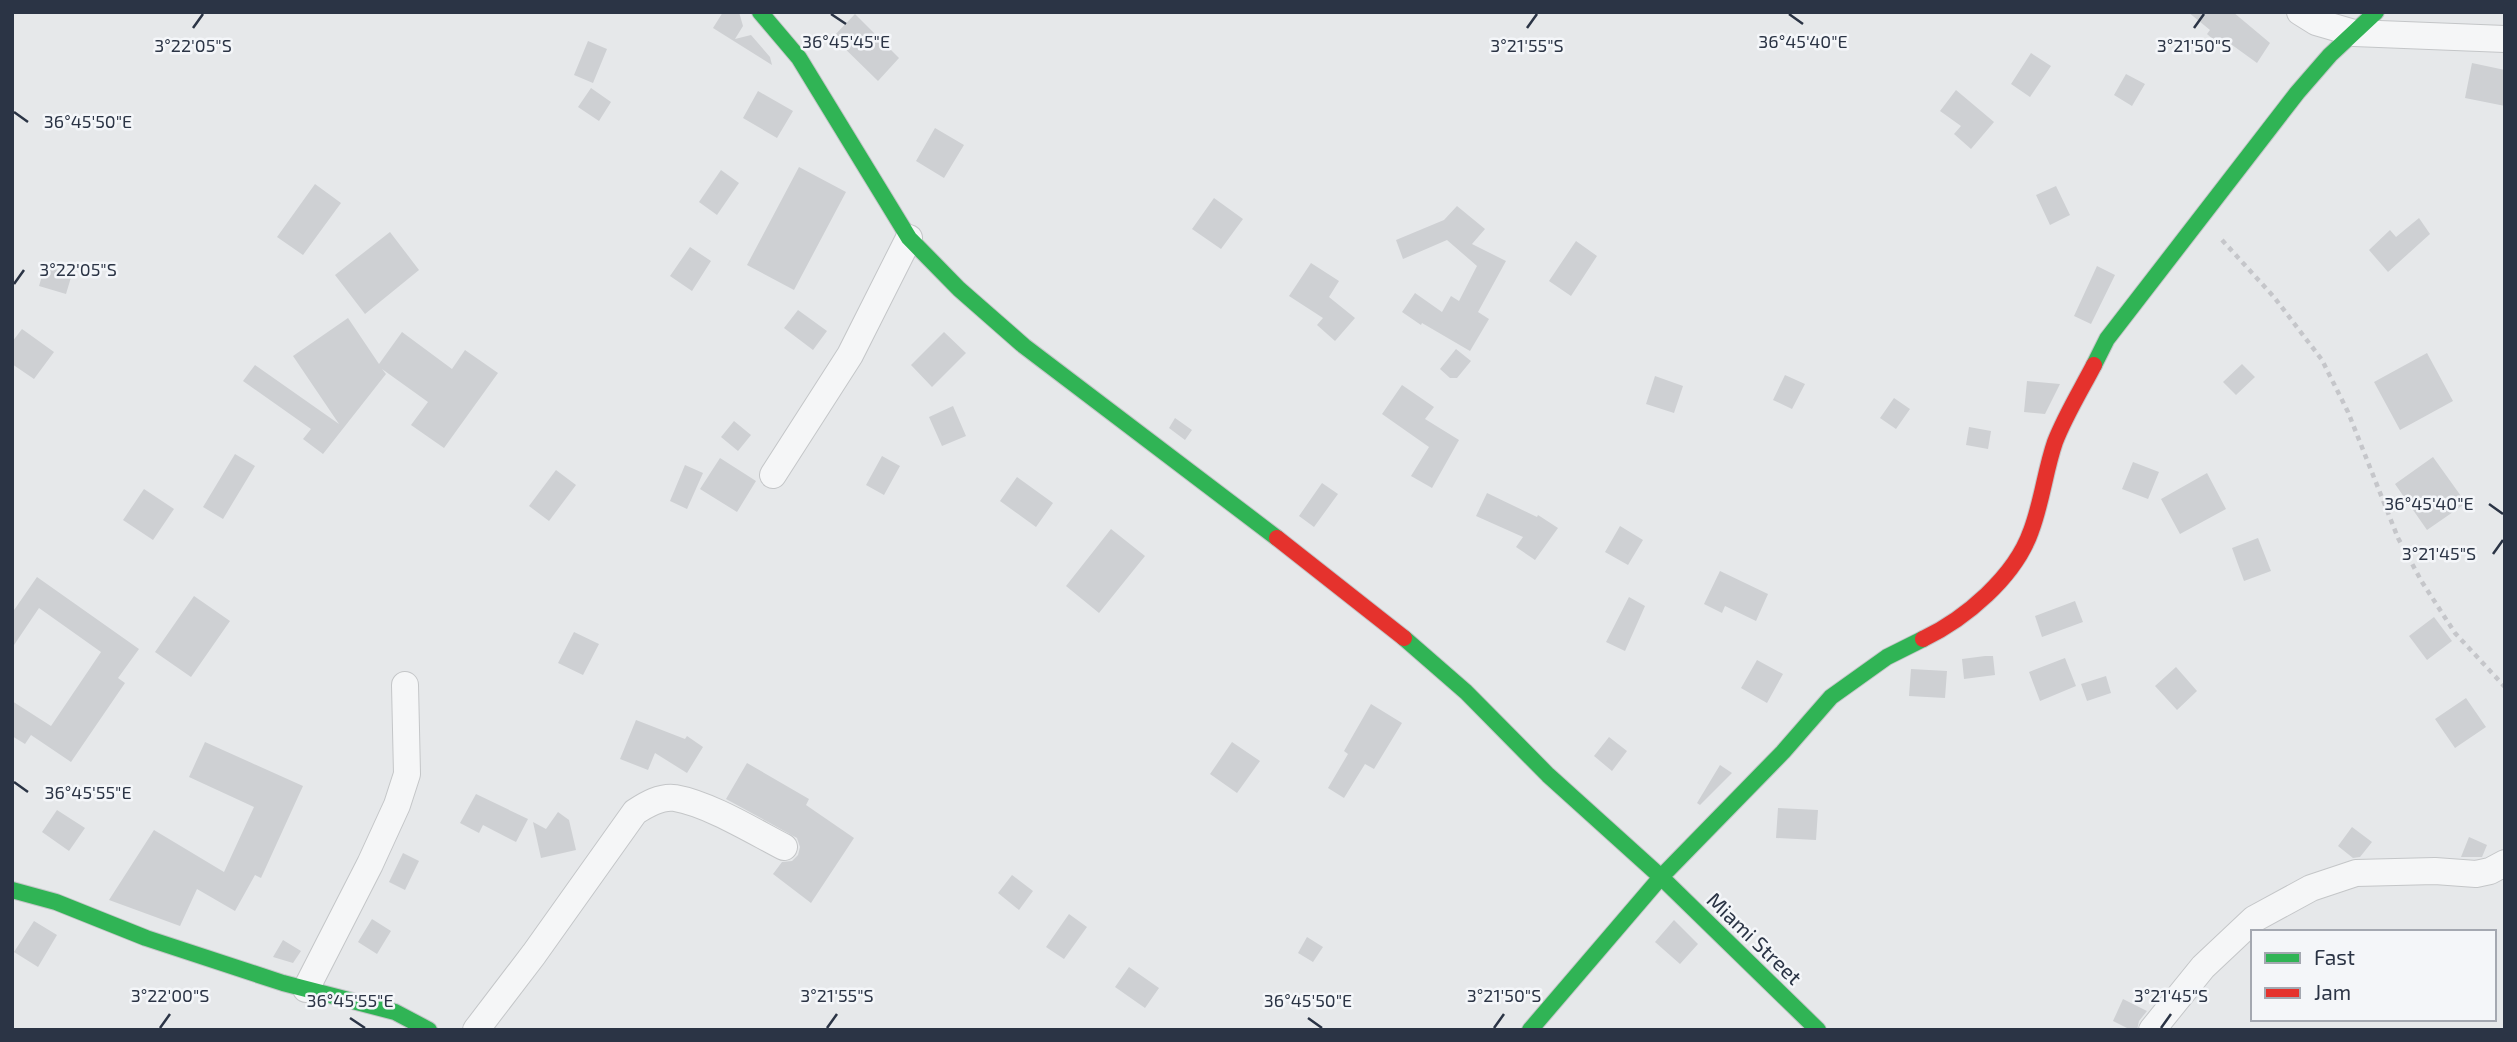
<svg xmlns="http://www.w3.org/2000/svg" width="2517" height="1042" viewBox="0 0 2517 1042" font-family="'Exo 2',sans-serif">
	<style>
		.building { fill: #ced0d3 }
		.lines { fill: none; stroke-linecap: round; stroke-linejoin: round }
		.street-casing { stroke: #c4c6c8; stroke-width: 28 }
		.fast-casing { stroke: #c4c6c8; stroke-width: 18 }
		.jam-casing { stroke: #c4c6c8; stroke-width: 18 }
		.path { stroke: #c5c6ca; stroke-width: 4.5; stroke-dasharray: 5 5; stroke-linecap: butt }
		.street { stroke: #f5f6f7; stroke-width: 26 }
		.fast { stroke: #30b455; stroke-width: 16 }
		.jam { stroke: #e5322d; stroke-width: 16 }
		.ticks { fill: none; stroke: #2b3445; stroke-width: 2.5 }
		.labels { text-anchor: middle; stroke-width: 5; stroke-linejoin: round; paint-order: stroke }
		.street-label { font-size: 21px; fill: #2b3445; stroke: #f4f6f9 }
		.ticks-label { font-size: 18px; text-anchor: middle; fill: #2b3445; stroke: #f4f6f9; stroke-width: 5; stroke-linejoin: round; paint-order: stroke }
	</style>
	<rect width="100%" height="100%" fill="#e6e8ea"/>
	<path class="building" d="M 723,12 L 739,12 L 743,26 L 735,39 L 751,35 L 770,57 L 772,65 L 713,28 Z
		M 2188,12 L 2233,12 L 2270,43 L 2257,63 L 2228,42 L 2223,48 L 2207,34 L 2210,30 Z
		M 855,14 L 899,58 L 878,81 L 833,37 Z
		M 588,41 L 607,49 L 593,83 L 574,75 Z
		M 2031,53 L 2051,66 L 2030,97 L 2011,84 Z
		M 2472,63 L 2505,70 L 2505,106 L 2465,98 Z
		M 2126,74 L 2145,84 L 2132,106 L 2114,95 Z
		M 591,88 L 611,102 L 599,121 L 578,107 Z
		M 1956,90 L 1994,122 L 1971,149 L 1954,134 L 1961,126 L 1940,111 Z
		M 758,91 L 793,111 L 777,138 L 743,118 Z
		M 935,128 L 964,145 L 944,178 L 916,161 Z
		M 799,167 L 846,192 L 794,290 L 747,265 Z
		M 721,170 L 739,183 L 717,215 L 699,202 Z
		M 315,184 L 341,203 L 303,255 L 277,237 Z
		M 2056,186 L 2070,215 L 2050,225 L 2036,195 Z
		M 1214,198 L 1243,219 L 1221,249 L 1192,229 Z
		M 1457,206 L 1485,229 L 1472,244 L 1506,261 L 1478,312 L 1489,319 L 1470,351 L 1422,323 L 1421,325 L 1402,312 L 1415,293 L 1442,312 L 1451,296 L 1459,301 L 1477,266 L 1447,240 L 1403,259 L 1396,240 L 1444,220 Z
		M 2419,218 L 2430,234 L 2388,272 L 2369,250 L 2390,230 L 2396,237 Z
		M 390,232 L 419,270 L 365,314 L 335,275 Z
		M 1576,241 L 1597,256 L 1571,296 L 1549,281 Z
		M 690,247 L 711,261 L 692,291 L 670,276 Z
		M 1311,263 L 1339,281 L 1329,297 L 1355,318 L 1335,341 L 1317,325 L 1323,318 L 1289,296 Z
		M 45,266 L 72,274 L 66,294 L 39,286 Z
		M 2097,266 L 2115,275 L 2091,324 L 2074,316 Z
		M 798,310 L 827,331 L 813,350 L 784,328 Z
		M 348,318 L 379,364 L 402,332 L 452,369 L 465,350 L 498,373 L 444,448 L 411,425 L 428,402 L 382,369 L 386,374 L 323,454 L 303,439 L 311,429 L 243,381 L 255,365 L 339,424 L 293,356 Z
		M 22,329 L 54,352 L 34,379 L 12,364 L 12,342 Z
		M 944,332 L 966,353 L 932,387 L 911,365 Z
		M 1456,349 L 1471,361 L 1457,378 L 1450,378 L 1440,369 Z
		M 2427,353 L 2453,401 L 2400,430 L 2374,382 Z
		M 2242,364 L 2255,377 L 2236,395 L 2223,382 Z
		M 1785,375 L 1805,384 L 1792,409 L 1773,400 Z
		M 1655,376 L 1683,386 L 1674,413 L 1646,404 Z
		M 2027,381 L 2060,384 L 2045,414 L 2024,412 Z
		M 1402,385 L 1434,407 L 1425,419 L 1459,440 L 1432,488 L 1411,476 L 1429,447 L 1382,414 Z
		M 1894,398 L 1910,409 L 1896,429 L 1880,418 Z
		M 953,406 L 966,436 L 942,446 L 929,417 Z
		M 1175,418 L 1192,430 L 1185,440 L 1169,428 Z
		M 734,421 L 751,435 L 738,451 L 721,437 Z
		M 1969,427 L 1991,431 L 1988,449 L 1966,445 Z
		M 235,454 L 255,466 L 223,519 L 203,507 Z
		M 882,456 L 900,466 L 884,495 L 866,485 Z
		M 2433,457 L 2466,503 L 2427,530 L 2395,484 Z
		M 720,458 L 756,481 L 737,512 L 700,489 Z
		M 2133,462 L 2159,472 L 2148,499 L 2122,489 Z
		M 685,465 L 703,473 L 687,509 L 670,501 Z
		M 556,470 L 576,485 L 549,521 L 529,506 Z
		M 2207,473 L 2226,509 L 2180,534 L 2161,499 Z
		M 1017,477 L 1053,503 L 1036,527 L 1000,501 Z
		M 1322,483 L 1338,494 L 1314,527 L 1299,516 Z
		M 144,489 L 174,509 L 153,540 L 123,520 Z
		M 1487,493 L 1537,517 L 1538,515 L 1558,528 L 1535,560 L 1516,547 L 1523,537 L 1476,516 Z
		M 1620,526 L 1643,540 L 1628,565 L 1605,552 Z
		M 1111,529 L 1145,556 L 1099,613 L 1066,586 Z
		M 2258,538 L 2271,571 L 2244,581 L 2232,548 Z
		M 1720,571 L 1768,594 L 1756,621 L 1725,606 L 1722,613 L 1704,604 Z
		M 37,577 L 139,649 L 118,678 L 125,683 L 71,762 L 31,735 L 25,744 L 12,736 L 12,701 L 51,726 L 101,652 L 39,608 L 12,648 L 12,613 Z
		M 194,596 L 230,621 L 191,677 L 155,652 Z
		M 1629,597 L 1645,606 L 1625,651 L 1606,642 Z
		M 2075,601 L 2083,622 L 2042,637 L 2035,616 Z
		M 2434,617 L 2452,641 L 2427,660 L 2409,636 Z
		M 574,632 L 599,644 L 583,675 L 558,663 Z
		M 1985,656 L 1993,656 L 1995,675 L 1964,679 L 1962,659 Z
		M 2065,658 L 2076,686 L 2040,701 L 2029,672 Z
		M 1757,660 L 1783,674 L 1767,703 L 1741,688 Z
		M 2176,667 L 2197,691 L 2177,710 L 2155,686 Z
		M 1911,669 L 1947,671 L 1945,698 L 1909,696 Z
		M 2106,676 L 2111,693 L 2087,701 L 2081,684 Z
		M 2466,698 L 2486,727 L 2455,748 L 2435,719 Z
		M 1371,704 L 1402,723 L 1374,769 L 1365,764 L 1344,798 L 1328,788 L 1348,754 L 1344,751 Z
		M 636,720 L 685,739 L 687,736 L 703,747 L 687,773 L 655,753 L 648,770 L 620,759 Z
		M 1609,737 L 1627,751 L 1612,771 L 1594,756 Z
		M 205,742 L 303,786 L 261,878 L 255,875 L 235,911 L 197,889 L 180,926 L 109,900 L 154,830 L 224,872 L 254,807 L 189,777 Z
		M 1232,742 L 1260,761 L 1237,793 L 1210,774 Z
		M 747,763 L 809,799 L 806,805 L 854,838 L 811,903 L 773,874 L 782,862 L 792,861 L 798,855 L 800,847 L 797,838 L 726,799 Z
		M 1720,765 L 1732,773 L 1700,805 L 1697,803 Z
		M 476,794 L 528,819 L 516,842 L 483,825 L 479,833 L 460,823 Z
		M 1778,808 L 1818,810 L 1816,840 L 1776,838 Z
		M 57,810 L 85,828 L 69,851 L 42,832 Z
		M 558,812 L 569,820 L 576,850 L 541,858 L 533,822 L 546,829 Z
		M 2352,827 L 2372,842 L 2360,857 L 2353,858 L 2338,846 Z
		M 2469,837 L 2487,845 L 2482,857 L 2461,857 Z
		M 403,853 L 419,861 L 405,890 L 389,882 Z
		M 1012,875 L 1033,891 L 1019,910 L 998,893 Z
		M 1069,914 L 1087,927 L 1064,959 L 1046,947 Z
		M 372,919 L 391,931 L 377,954 L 358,942 Z
		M 1674,920 L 1698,944 L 1680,964 L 1655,942 Z
		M 34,921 L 57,935 L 38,967 L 14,952 Z
		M 1307,937 L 1323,947 L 1313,962 L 1298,953 Z
		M 283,940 L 301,951 L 293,963 L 273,957 Z
		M 1129,967 L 1159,988 L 1145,1008 L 1115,987 Z
		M 2123,999 L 2147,1011 L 2139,1021 L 2137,1030 L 2131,1030 L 2113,1021 Z"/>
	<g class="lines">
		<g class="street-casing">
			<path id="street" d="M 2300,12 L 2316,22 L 2354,33 L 2505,39
				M 773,475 L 850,355 L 909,238
				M 306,989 L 370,864 L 397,805 L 407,774 L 405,685
				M 476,1030 L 534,954 L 635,812 C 647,804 661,796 675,798 C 709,804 753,831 784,847
				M 2152,1030 L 2203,967 L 2254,919 L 2311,888 L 2356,873 L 2435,871 L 2476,874 L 2490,871 L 2505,863"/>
		</g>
		<g class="fast-casing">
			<path id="fast" d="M 760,12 L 799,58 L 909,238 L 959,289 L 1024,346 L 1277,538
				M 2094,365 L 2107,339 L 2297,93 L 2330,55 L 2376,12
				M 1404,638 L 1466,692 L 1548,775 L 1661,877 L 1818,1030
				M 12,890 L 56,902 L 146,938 L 283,983 L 395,1012 L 429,1030
				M 1530,1030 L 1661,877 L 1783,752 L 1831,697 L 1887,657 L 1923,639"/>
		</g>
		<g class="jam-casing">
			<path id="jam" d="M 1277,538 L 1404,638
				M 1923,639 C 1965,619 2015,577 2031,531 C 2042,502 2045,471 2055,442 C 2065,416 2081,390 2094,365"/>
		</g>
		<path class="path" d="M 2222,240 L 2274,297 L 2322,360 L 2348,412 L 2398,538 L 2422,582 L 2455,633 L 2505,687"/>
		<use href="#street" class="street"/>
		<use href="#fast" class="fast"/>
		<use href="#jam" class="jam"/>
	</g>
	<path class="ticks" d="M 831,14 L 846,24M 1789,14 L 1803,24M 193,28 L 203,14M 1527,28 L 1537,14M 2194,28 L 2204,14M 14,112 L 28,122M 14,284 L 24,270M 2489,504 L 2503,514M 2493,554 L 2503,540M 14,782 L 28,792M 350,1018 L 365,1028M 1308,1018 L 1322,1028M 160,1028 L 170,1014M 827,1028 L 837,1014M 1494,1028 L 1504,1014M 2161,1028 L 2171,1014"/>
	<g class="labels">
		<g class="street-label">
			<text transform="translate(1754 939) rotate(44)" y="7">Miami Street</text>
		</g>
	</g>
	<g class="ticks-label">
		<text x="846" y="48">36°45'45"E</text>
		<text x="1803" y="48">36°45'40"E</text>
		<text x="193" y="52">3°22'05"S</text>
		<text x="1527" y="52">3°21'55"S</text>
		<text x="2194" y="52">3°21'50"S</text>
		<text x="88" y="128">36°45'50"E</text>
		<text x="78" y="276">3°22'05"S</text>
		<text x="2429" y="510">36°45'40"E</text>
		<text x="2439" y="560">3°21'45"S</text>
		<text x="88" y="799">36°45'55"E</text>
		<text x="170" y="1002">3°22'00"S</text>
		<text x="837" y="1002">3°21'55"S</text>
		<text x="1504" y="1002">3°21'50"S</text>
		<text x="2171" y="1002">3°21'45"S</text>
		<text x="350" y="1007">36°45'55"E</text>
		<text x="1308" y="1007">36°45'50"E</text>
	</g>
	<rect width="2517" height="1042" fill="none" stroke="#2b3445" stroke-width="28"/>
	<rect x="2251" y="930" width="245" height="91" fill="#f4f6f9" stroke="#a4a8b1" stroke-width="2"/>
	<rect x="2265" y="953" width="35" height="10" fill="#30b455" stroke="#a4a8b1" stroke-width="2"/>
	<text x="2314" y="965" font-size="21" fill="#2b3445">Fast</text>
	<rect x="2265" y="988" width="35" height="10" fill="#e5322d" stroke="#a4a8b1" stroke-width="2"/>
	<text x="2314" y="1000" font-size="21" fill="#2b3445">Jam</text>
</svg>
